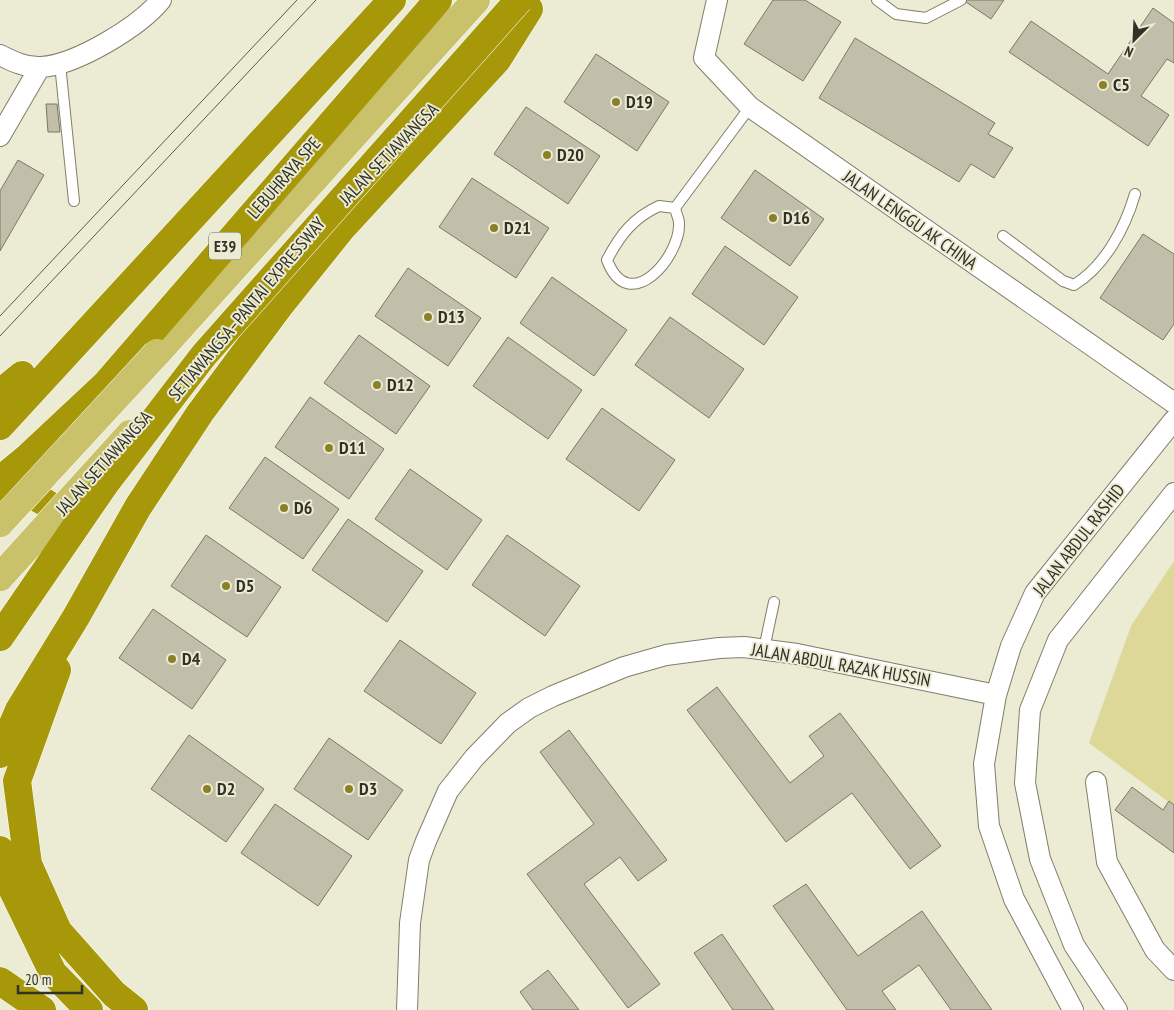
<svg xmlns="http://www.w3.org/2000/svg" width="1174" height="1010" viewBox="0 0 1174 1010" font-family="'PT Sans Narrow',sans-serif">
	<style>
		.green { fill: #ded898 }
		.building { fill: #c1bfa9; stroke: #7b7965 }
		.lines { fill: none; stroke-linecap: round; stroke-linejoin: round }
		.service-casing { stroke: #807e6a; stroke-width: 12 }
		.minor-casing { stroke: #807e6a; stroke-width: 22 }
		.primary-casing { stroke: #fff; stroke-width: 29 }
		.motorway-casing { stroke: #fff; stroke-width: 29 }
		.service { stroke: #fff; stroke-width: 10 }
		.minor { stroke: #fff; stroke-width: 20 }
		.primary { stroke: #cac16b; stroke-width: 28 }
		.motorway { stroke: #a69808; stroke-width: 28 }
		.tram { stroke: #5b5a4e; stroke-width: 1 }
		.primary-bridge-casing { stroke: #fff; stroke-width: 29; stroke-linecap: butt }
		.motorway-bridge-casing { stroke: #fff; stroke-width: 29; stroke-linecap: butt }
		.primary-bridge { stroke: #cac16b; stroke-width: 28 }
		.motorway-bridge { stroke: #a69808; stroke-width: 28 }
		.poi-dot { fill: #898027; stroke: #ecebd4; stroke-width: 2 }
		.labels { text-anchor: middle; stroke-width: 4; stroke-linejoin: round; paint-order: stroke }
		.shield { fill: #ecebd4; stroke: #6a695c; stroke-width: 1 }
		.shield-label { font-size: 16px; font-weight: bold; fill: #323128 }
		.poi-label { font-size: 18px; font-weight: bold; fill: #323128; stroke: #ecebd4; text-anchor: start }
		.street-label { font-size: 18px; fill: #323128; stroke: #ecebd4 }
	</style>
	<rect width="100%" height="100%" fill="#ecebd4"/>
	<path class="green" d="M 1174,561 L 1174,806 L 1089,743 L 1131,626 Z"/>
	<path class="building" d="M 773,0 L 805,0 L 841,22 L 803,81 L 744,44 Z
		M 963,0 L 1004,0 L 991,19 Z
		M 1153,8 L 1174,23 L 1174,63 L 1167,59 L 1141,96 L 1169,115 L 1148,146 L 1009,52 L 1031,21 L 1108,74 Z
		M 855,38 L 995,123 L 988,134 L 1013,148 L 994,178 L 971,164 L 959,182 L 819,98 Z
		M 596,54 L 669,102 L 637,151 L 564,102 Z
		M 46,104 L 57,104 L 60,132 L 48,132 Z
		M 526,107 L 600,156 L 568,204 L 494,154 Z
		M 18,160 L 44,175 L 0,251 L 0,191 Z
		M 755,170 L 824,219 L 790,266 L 721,218 Z
		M 472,178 L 549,228 L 516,278 L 439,227 Z
		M 1143,234 L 1174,254 L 1174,324 L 1163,340 L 1100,298 Z
		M 725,246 L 798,297 L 764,345 L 692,294 Z
		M 408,268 L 481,318 L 448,366 L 375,316 Z
		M 552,277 L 627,330 L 594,376 L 520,323 Z
		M 670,317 L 744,369 L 709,418 L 635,365 Z
		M 359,335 L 430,386 L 396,434 L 324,383 Z
		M 508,337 L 582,390 L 548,439 L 473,386 Z
		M 310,397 L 384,449 L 349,499 L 275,447 Z
		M 602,408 L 675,460 L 639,511 L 566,459 Z
		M 265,457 L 339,509 L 303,559 L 229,508 Z
		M 410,469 L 482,520 L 447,570 L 375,519 Z
		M 348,519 L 423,571 L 387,622 L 312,570 Z
		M 206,535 L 281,587 L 247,637 L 171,586 Z
		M 507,535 L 580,586 L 545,636 L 472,585 Z
		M 153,609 L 226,660 L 192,709 L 119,658 Z
		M 400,640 L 476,693 L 441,744 L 364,691 Z
		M 717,687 L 790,783 L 824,756 L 809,736 L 840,713 L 941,846 L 910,869 L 852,793 L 786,842 L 687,710 Z
		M 569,730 L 667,860 L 638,881 L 620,857 L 584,884 L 660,984 L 628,1008 L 527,874 L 594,824 L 540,752 Z
		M 189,735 L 264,789 L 226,842 L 151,789 Z
		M 329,738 L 403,790 L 368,840 L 294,789 Z
		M 1132,787 L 1163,810 L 1169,801 L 1174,805 L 1174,853 L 1115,810 Z
		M 275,804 L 352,856 L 318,906 L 241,853 Z
		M 806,884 L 858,956 L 922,911 L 992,1010 L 951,1010 L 919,965 L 882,991 L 896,1010 L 847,1010 L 773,906 Z
		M 722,934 L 774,1010 L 733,1010 L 694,953 Z
		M 548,970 L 579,1010 L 533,1010 L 520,992 Z"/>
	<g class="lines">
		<g class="service-casing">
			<path id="service" d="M 877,0 L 896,14 L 926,18 L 961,0
				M 60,64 L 74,201
				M 659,206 L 675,208 C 676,213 679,219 679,223 C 681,256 629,318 607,260 C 620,235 633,218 659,206 Z
				M 675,208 L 750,107
				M 1003,236 L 1063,281 L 1074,285 C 1105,266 1125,228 1135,194
				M 764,649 L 774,602"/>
		</g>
		<g class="minor-casing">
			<path id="minor" d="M 717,0 L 704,58 L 750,107 L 1174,403
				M 0,55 C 12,61 26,68 41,67 C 76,65 139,27 161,0
				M 0,136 L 40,67
				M 1096,782 L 1107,862 L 1155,950 L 1174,970
				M 407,1010 L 410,923 L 419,860 L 426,841 L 448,791 L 474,758 L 508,723 L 529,708 L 553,696 L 624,667 L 666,655 L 719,648 L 744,647 L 797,654 L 996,695
				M 1073,1010 L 1014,899 L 989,826 L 984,764 L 996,695 L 1011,646 L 1035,593 L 1174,420
				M 1117,1010 L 1074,945 L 1040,859 L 1025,783 L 1030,710 L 1058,640 L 1174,493"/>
		</g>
		<g class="primary-casing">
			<path id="primary" d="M 157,353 L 476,0"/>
		</g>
		<g class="motorway-casing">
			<path id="motorway" d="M 0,393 L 22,375
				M 0,426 L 392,0
				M 0,480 L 28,457 L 106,384 L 438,0
				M 7,490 L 14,486 C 33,497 66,507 68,532
				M 57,670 L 17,781 L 28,864 L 58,931 L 114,994 L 134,1010
				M 0,754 L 19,710 L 76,617 L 138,507 L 200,413 L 281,304 L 342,228 L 497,60 L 529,9
				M 0,850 L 7,878 L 53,973 L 89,1010
				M 0,981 L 42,1010"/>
		</g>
		<use href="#service" class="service"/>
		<use href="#minor" class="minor"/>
		<use href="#primary" class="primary"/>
		<use href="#motorway" class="motorway"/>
		<path class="tram" d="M 0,316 L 297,0
			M 0,336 L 316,0"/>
		<g class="primary-bridge-casing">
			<path id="primary-bridge" d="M 0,523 L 157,353
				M 0,577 L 130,434"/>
		</g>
		<g class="motorway-bridge-casing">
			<path id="motorway-bridge" d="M 0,637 L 105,484 L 204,355 L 519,0"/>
		</g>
		<use href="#primary-bridge" class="primary-bridge"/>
		<use href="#motorway-bridge" class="motorway-bridge"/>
	</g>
	<g class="poi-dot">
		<circle cx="1103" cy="85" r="5"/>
		<circle cx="616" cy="102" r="5"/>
		<circle cx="547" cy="155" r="5"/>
		<circle cx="773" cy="218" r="5"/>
		<circle cx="494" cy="228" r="5"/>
		<circle cx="428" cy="317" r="5"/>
		<circle cx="377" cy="385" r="5"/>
		<circle cx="329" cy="448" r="5"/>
		<circle cx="284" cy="508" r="5"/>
		<circle cx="226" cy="586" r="5"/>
		<circle cx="172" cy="659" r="5"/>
		<circle cx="207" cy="789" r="5"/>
		<circle cx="349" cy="789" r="5"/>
	</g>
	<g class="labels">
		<rect class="shield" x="209" y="232.5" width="32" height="27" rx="4"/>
		<g class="shield-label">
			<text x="225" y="252">E39</text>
		</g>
		<g class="poi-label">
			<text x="1113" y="91">C5</text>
			<text x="626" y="108">D19</text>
			<text x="557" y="161">D20</text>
			<text x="783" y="224">D16</text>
			<text x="504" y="234">D21</text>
			<text x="438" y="323">D13</text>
			<text x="387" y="391">D12</text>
			<text x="339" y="454">D11</text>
			<text x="294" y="514">D6</text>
			<text x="236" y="592">D5</text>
			<text x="182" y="665">D4</text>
			<text x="217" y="795">D2</text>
			<text x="359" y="795">D3</text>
		</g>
		<g class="street-label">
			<text transform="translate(389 154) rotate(-46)" y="6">JALAN SETIAWANGSA</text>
			<text transform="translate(284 178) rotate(-49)" y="6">LEBUHRAYA SPE</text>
			<text transform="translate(910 220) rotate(35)" y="6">JALAN LENGGU AK CHINA</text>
			<text transform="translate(247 309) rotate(-50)" y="6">SETIAWANGSA–PANTAI EXPRESSWAY</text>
			<text transform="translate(104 463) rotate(-48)" y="6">JALAN SETIAWANGSA</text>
			<text transform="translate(1079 540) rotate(-52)" y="6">JALAN ABDUL RASHID</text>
			<text transform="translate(841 665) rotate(10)" y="6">JALAN ABDUL RAZAK HUSSIN</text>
		</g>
	</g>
	<g transform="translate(1134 40) rotate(204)" stroke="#ecebd4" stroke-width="4" paint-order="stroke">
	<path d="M0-4L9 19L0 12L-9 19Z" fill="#323128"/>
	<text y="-8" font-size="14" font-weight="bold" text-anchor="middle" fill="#323128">N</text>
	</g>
	<path d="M18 985v8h64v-8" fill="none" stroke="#323128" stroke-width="2.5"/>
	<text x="25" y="985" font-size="15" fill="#323128" stroke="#ecebd4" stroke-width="4" paint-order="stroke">20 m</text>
</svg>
